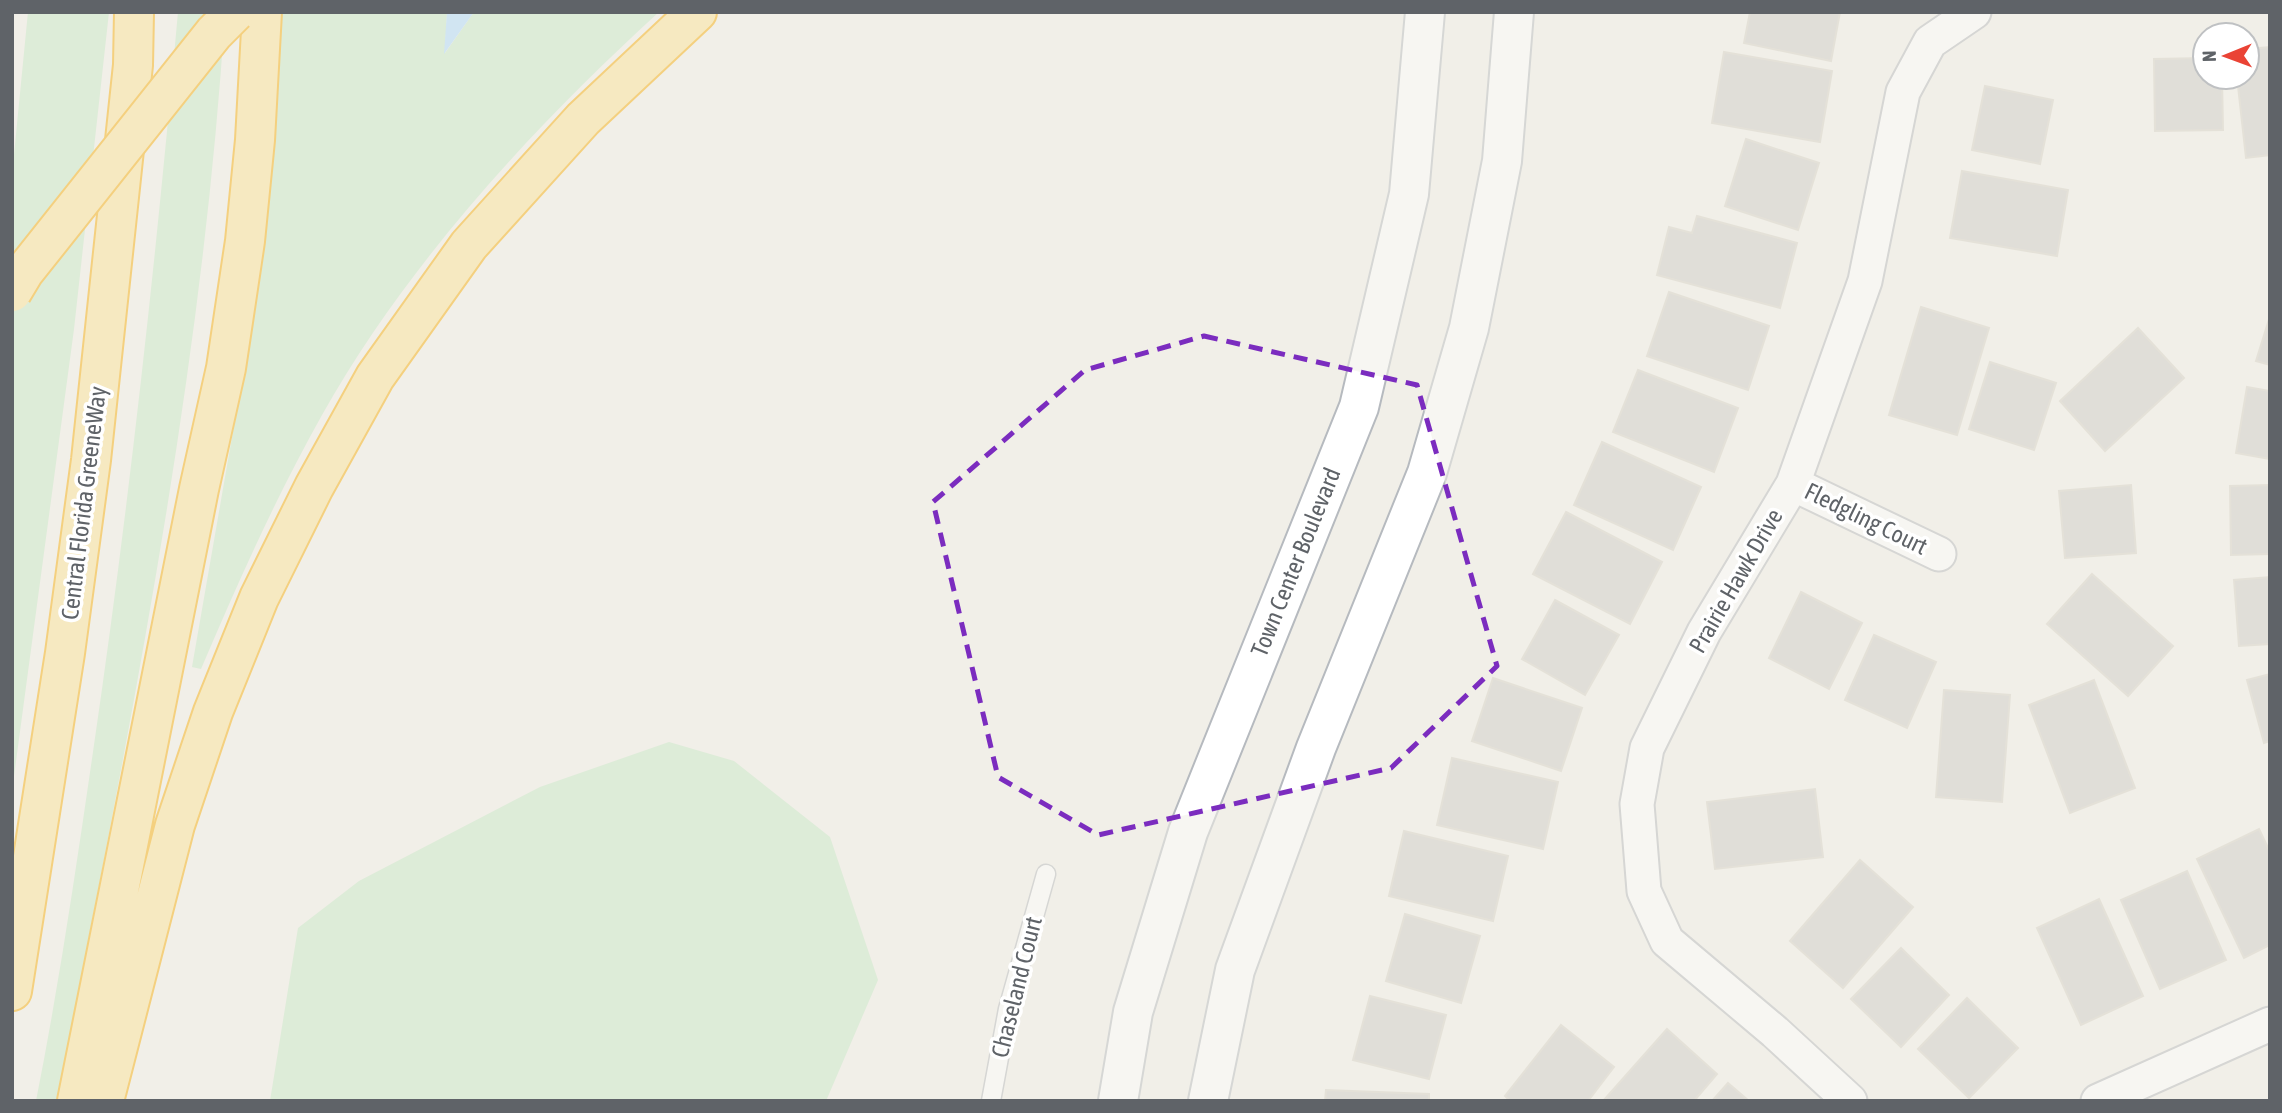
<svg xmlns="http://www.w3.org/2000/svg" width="2282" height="1113" viewBox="0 0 2282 1113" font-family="'Asap Condensed',sans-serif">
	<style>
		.green { fill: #c5e8c5 }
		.water { fill: #aadaff }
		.building { fill: #cccac5; stroke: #d6d1c6; stroke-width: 2 }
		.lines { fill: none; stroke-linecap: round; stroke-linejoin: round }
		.service-casing { stroke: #b5b8bc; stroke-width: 21 }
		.minor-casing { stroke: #b5b8bc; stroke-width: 37 }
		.secondary-casing { stroke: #b6babf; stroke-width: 42 }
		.motorway-casing { stroke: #f9ab00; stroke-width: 42 }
		.service { stroke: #fff; stroke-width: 18 }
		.minor { stroke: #fff; stroke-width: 33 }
		.secondary { stroke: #fff; stroke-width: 38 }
		.motorway { stroke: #fde293; stroke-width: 38 }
		.motorway-bridge-casing { stroke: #f9ab00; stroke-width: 42; stroke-linecap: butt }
		.motorway-bridge { stroke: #fde293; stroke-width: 38 }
		.marked { fill: none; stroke: #7b2cbf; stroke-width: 5; stroke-dasharray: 14 9; stroke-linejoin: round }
		.labels { text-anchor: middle; stroke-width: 7; stroke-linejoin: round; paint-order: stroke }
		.street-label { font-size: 24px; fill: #5f6368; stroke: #fff }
	</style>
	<rect width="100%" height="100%" fill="#f1efe8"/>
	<path class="green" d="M 28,12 L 109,12 L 74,329 L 12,791 L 12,175 Z
		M 178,12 L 225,12 C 202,380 127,740 57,1101 L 36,1101 C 59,985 76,869 93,752 C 129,506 156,260 178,12 Z
		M 279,12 L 447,12 L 445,53 L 474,12 L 659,12 C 532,128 407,264 322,415 C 276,497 238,582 201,669 L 192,667 L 247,351 Z
		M 669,742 L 734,761 L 830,837 L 878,980 L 826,1101 L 270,1101 L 298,928 L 359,881 L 540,787 Z"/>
	<path class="water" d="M 447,12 L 474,12 L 444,54 Z"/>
	<path class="building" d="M 1750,12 L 1840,12 L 1831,61 L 1744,43 Z
		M 2270,47 L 2270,155 L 2246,158 L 2237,77 L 2247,77 L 2247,49 Z
		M 1724,52 L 1832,71 L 1820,142 L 1712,123 Z
		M 2205,58 L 2205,77 L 2222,77 L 2223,130 L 2155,131 L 2154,59 Z
		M 1985,86 L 2053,100 L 2040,164 L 1972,150 Z
		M 1746,139 L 1819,163 L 1798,230 L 1725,206 Z
		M 1962,171 L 2068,190 L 2057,256 L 1950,238 Z
		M 1697,216 L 1797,243 L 1780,308 L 1657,275 L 1669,227 L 1692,233 Z
		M 1669,292 L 1769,326 L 1748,390 L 1647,356 Z
		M 1921,307 L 1989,328 L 1957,435 L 1889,415 Z
		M 2270,316 L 2270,365 L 2256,361 Z
		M 2138,328 L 2184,378 L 2105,451 L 2060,401 Z
		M 1990,362 L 2056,383 L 2034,450 L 1969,429 Z
		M 1638,370 L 1738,408 L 1714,472 L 1613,432 Z
		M 2247,387 L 2270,391 L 2270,459 L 2236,453 Z
		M 1602,442 L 1701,487 L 1673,550 L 1574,505 Z
		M 2131,485 L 2136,553 L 2065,558 L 2059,491 Z
		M 2270,485 L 2270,554 L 2231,555 L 2230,486 Z
		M 1566,512 L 1662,562 L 1630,624 L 1533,574 Z
		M 2092,574 L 2173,646 L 2128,696 L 2047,624 Z
		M 2270,577 L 2270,644 L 2239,646 L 2234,580 Z
		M 1801,592 L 1862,623 L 1829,689 L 1769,658 Z
		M 1555,600 L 1619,635 L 1585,695 L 1522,659 Z
		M 1874,635 L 1936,662 L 1907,728 L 1845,700 Z
		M 2270,674 L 2270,741 L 2264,743 L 2247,680 Z
		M 1493,678 L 1582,708 L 1561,771 L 1472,741 Z
		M 2094,680 L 2135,788 L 2070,813 L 2029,705 Z
		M 1944,690 L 2010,695 L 2002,802 L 1936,797 Z
		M 1452,758 L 1558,782 L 1543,849 L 1437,825 Z
		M 1815,789 L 1823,857 L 1715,869 L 1707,802 Z
		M 2259,829 L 2270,852 L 2270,945 L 2244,958 L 2197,859 Z
		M 1404,831 L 1508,856 L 1493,921 L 1389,896 Z
		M 1860,860 L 1913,907 L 1843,988 L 1790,941 Z
		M 2187,871 L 2226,960 L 2160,989 L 2121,900 Z
		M 2099,899 L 2143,996 L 2081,1025 L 2037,928 Z
		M 1405,914 L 1480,936 L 1461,1003 L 1386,981 Z
		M 1901,948 L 1949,995 L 1901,1047 L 1851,999 Z
		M 1370,996 L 1446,1015 L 1429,1079 L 1353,1060 Z
		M 1967,998 L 2018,1048 L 1969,1098 L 1918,1049 Z
		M 1561,1025 L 1614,1067 L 1588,1101 L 1510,1101 L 1505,1096 Z
		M 1667,1029 L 1717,1074 L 1694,1101 L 1603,1101 Z
		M 1728,1083 L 1749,1101 L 1712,1101 Z
		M 1326,1090 L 1429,1094 L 1429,1101 L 1325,1101 Z"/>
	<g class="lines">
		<g class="service-casing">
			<path id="service" d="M 991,1101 L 1008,1009 L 1046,874"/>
		</g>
		<g class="minor-casing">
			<path id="minor" d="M 1793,484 L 1939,554
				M 1850,1101 L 1775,1032 L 1667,941 L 1644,891 L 1637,804 L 1647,748 L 1704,632 L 1793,484 L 1865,281 L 1903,92 L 1930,42 L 1974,12
				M 2098,1101 L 2270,1024"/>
		</g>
		<g class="secondary-casing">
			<path id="secondary" d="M 1118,1101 L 1133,1012 L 1188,832 L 1359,407 L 1409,194 L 1425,12
				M 1208,1101 L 1235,970 L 1316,748 L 1427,473 L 1469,328 L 1502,161 L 1514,12"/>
		</g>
		<g class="motorway-casing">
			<path id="motorway" d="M 12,991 L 65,653 L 91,460 L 133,65 L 134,12
				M 77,1101 L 199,489 L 226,368 L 245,241 L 255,140 L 262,12
				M 104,1101 L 175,825 L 213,712 L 259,598 L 314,487 L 375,377 L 469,245 L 583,119 L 697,12"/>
		</g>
		<use href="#service" class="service"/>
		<use href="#minor" class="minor"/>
		<use href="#secondary" class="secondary"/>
		<use href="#motorway" class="motorway"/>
		<g class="motorway-bridge-casing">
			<path id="motorway-bridge" d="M 12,292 L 24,272 L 214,33 L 235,12"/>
		</g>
		<use href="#motorway-bridge" class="motorway-bridge"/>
	</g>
	<path d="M0 0H2282V1113H0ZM 1204,336 L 1417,385 L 1497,666 L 1391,768 L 1098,835 L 998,777 L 933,502 L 1085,370 Z" fill="#f1efe8" fill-opacity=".55" fill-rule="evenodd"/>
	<path class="marked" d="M 1204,336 L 1417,385 L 1497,666 L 1391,768 L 1098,835 L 998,777 L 933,502 L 1085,370 Z"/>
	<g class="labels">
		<g class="street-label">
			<text transform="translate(84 503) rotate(-83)" y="8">Central Florida GreeneWay</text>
			<text transform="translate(1866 519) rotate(26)" y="8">Fledgling Court</text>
			<text transform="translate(1296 562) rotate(-68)" y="8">Town Center Boulevard</text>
			<text transform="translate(1736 581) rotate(-60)" y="8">Prairie Hawk Drive</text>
			<text transform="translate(1017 987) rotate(-76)" y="8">Chaseland Court</text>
		</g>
	</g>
	<rect width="2282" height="1113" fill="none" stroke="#5f6368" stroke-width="28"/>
	<g transform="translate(2226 56) rotate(269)"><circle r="33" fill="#ffffff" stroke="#bfc1c3" stroke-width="2"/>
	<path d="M0-5L12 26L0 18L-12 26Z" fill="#ea4335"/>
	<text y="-10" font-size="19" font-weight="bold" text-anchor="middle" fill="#5f6368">N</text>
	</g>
</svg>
